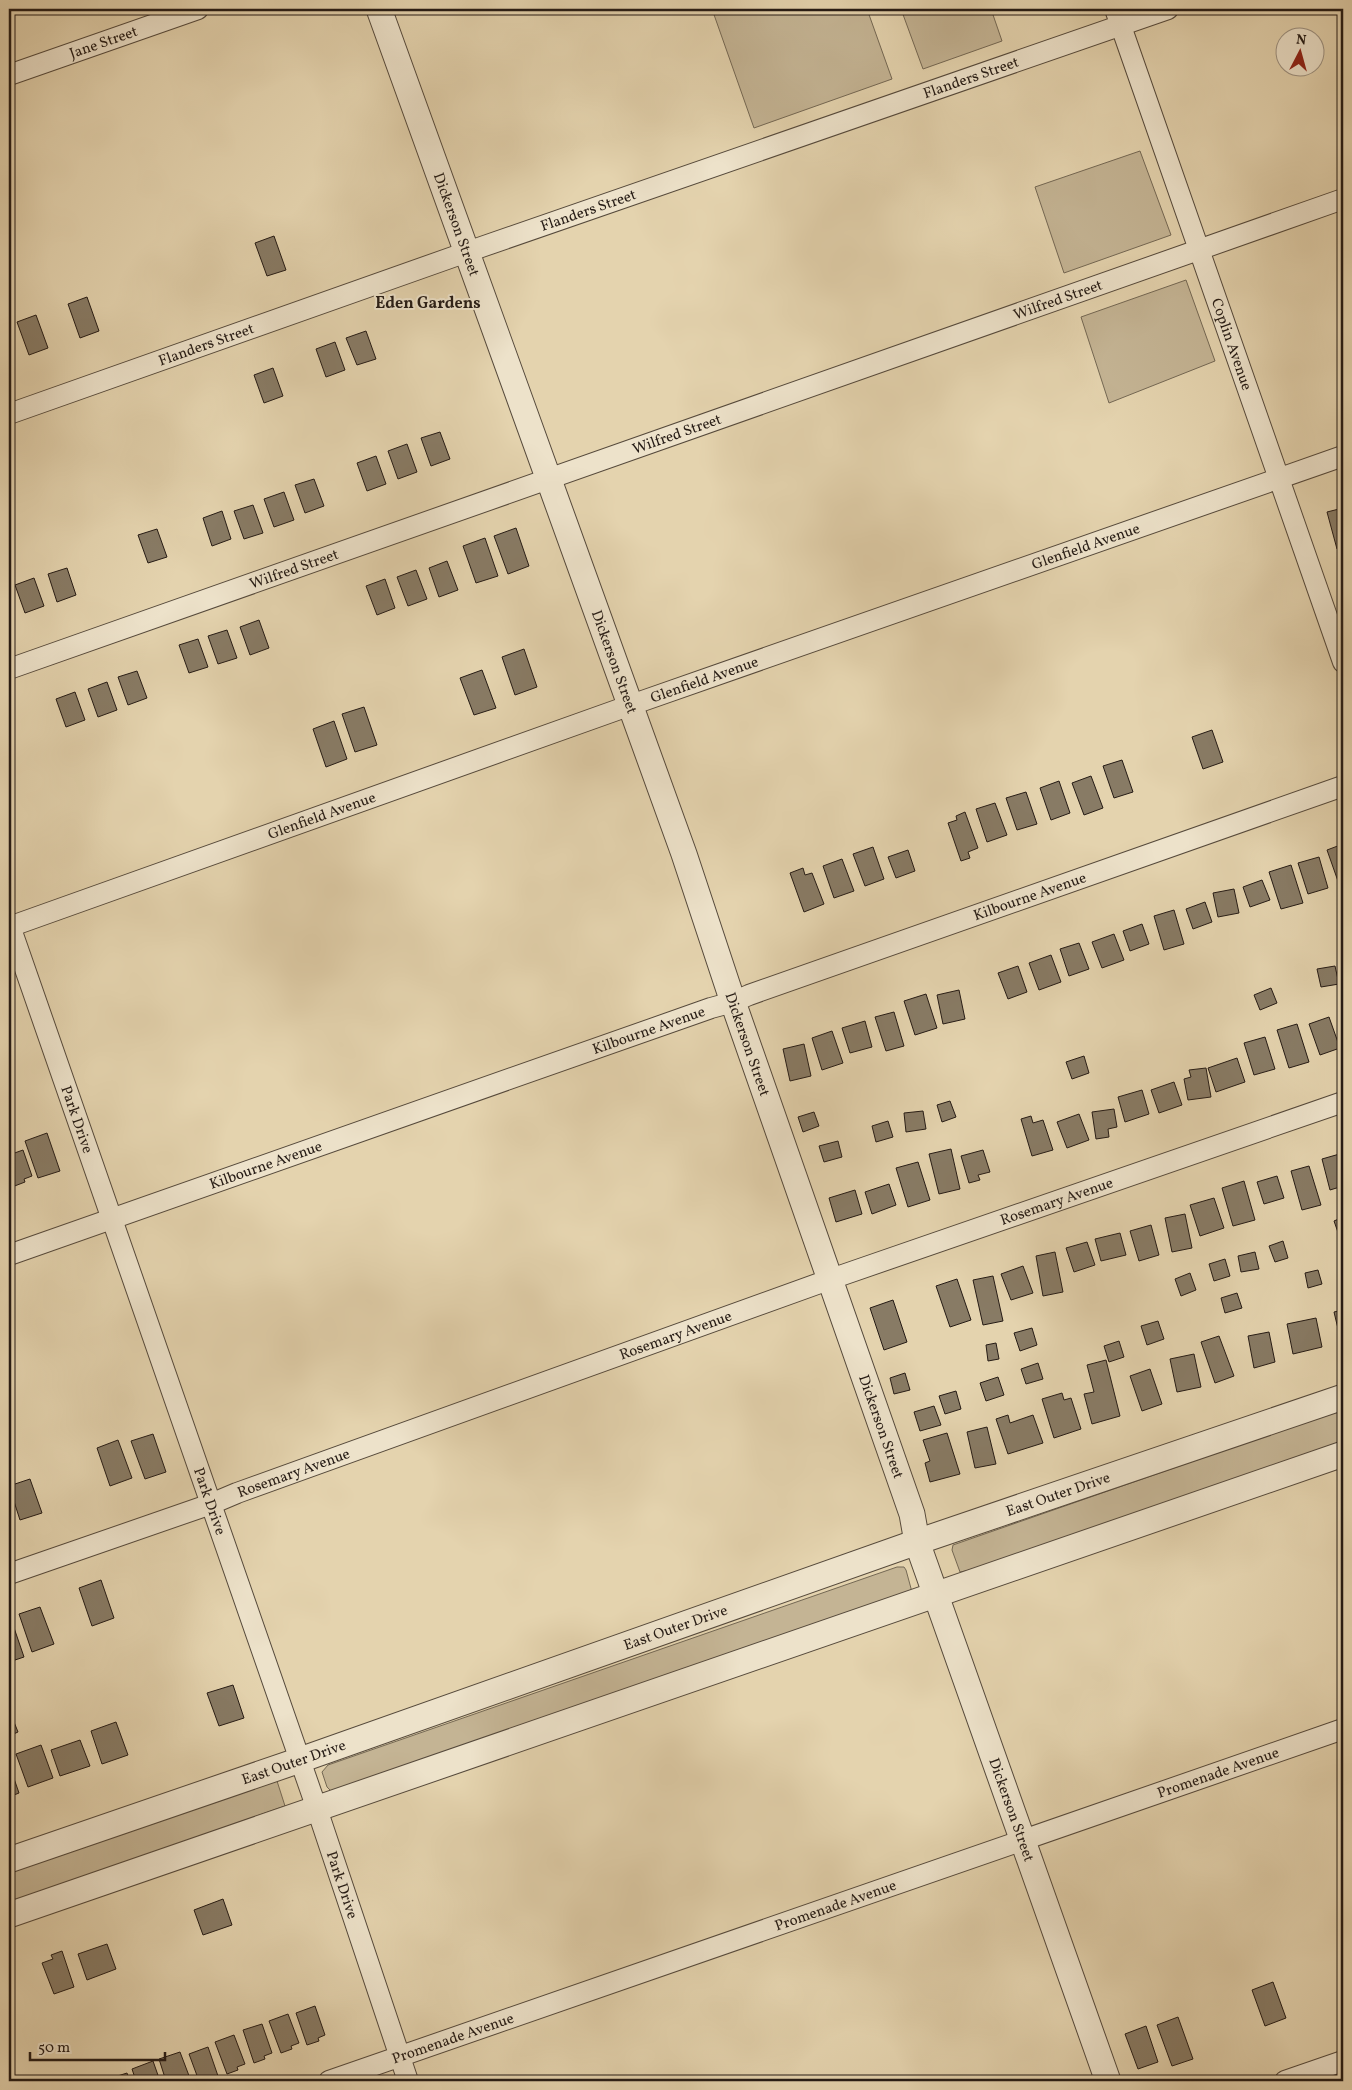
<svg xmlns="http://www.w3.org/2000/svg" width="1352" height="2090" viewBox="0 0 1352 2090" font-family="Vollkorn,serif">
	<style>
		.green { fill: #c4b494; stroke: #746854 }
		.building { fill: #887b65; stroke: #251b15 }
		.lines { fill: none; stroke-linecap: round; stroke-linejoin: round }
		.minor-casing { stroke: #55493b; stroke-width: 22 }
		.tertiary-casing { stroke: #55493b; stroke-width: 27 }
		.minor { stroke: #ede2ca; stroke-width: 20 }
		.tertiary { stroke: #ede2ca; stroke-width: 25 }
		.labels { text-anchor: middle; stroke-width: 4; stroke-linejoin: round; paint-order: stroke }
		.street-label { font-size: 15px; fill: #251b15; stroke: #ede2ca }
		.neighbourhood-label { font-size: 16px; font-weight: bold; fill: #251b15; stroke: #ede2ca }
	</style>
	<rect width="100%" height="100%" fill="#e4d3ae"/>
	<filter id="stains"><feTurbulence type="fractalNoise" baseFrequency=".004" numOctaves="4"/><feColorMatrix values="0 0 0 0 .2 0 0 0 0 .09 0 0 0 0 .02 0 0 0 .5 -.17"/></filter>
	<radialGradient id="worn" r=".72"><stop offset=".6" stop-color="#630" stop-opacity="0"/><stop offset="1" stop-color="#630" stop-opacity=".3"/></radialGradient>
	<path class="green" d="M 712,9 L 867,9 L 892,79 L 754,128 Z
		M 901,9 L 991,9 L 1002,41 L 923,69 Z
		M 1140,151 L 1171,235 L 1064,273 L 1035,187 Z
		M 1186,280 L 1215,361 L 1109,403 L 1081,317 Z
		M 1343,1409 L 1343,1441 L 975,1569 L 960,1572 L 952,1550 L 953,1545 Z
		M 897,1567 L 904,1567 L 906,1570 L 912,1592 L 332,1792 L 327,1787 L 322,1772 L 328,1765 Z
		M 277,1781 L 285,1806 L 9,1903 L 9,1871 Z"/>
	<path class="building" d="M 274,236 L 286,270 L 267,276 L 255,243 Z
		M 87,297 L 99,331 L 80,338 L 68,304 Z
		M 36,315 L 48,348 L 29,355 L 17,322 Z
		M 366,331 L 376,359 L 357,365 L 346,338 Z
		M 335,342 L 345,370 L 326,377 L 316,349 Z
		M 273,368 L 283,396 L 264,403 L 254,375 Z
		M 440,432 L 450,459 L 431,466 L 421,438 Z
		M 407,444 L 417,472 L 398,479 L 388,451 Z
		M 376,456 L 386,484 L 367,491 L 357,463 Z
		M 314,479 L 324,506 L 305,513 L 295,485 Z
		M 284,492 L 294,520 L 274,527 L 264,499 Z
		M 253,505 L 263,533 L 244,539 L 234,511 Z
		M 1343,508 L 1343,548 L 1337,549 L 1327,512 Z
		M 222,511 L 231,539 L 212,546 L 203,518 Z
		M 516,528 L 529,566 L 508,574 L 494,536 Z
		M 157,529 L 167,557 L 148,563 L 138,535 Z
		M 485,538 L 498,576 L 476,583 L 463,546 Z
		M 447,561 L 458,590 L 439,597 L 429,568 Z
		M 67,568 L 76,595 L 57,602 L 48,574 Z
		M 416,570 L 427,599 L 408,606 L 397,577 Z
		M 34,578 L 44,606 L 25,613 L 15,585 Z
		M 385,579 L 395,608 L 377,615 L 366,586 Z
		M 259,620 L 269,648 L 250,655 L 240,627 Z
		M 227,630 L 237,658 L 218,664 L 208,636 Z
		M 198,639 L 208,667 L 189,673 L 179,645 Z
		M 524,649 L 537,687 L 515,695 L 502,657 Z
		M 482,670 L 496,708 L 474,715 L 460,678 Z
		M 137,671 L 147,698 L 128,705 L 118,677 Z
		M 107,682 L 117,710 L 98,717 L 88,689 Z
		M 75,692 L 85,720 L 66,727 L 56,699 Z
		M 364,707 L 377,745 L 355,752 L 342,714 Z
		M 334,721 L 347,759 L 326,767 L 313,729 Z
		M 1212,730 L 1223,762 L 1203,769 L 1192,737 Z
		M 1122,760 L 1133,792 L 1114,798 L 1103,766 Z
		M 1091,776 L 1103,808 L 1084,815 L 1072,783 Z
		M 1059,781 L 1070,813 L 1051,820 L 1040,788 Z
		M 1026,792 L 1037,824 L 1017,830 L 1006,798 Z
		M 995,803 L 1007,835 L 987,842 L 976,809 Z
		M 965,812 L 978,848 L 968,852 L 970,858 L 961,861 L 948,823 L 957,820 L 956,816 Z
		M 1343,844 L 1343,882 L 1339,884 L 1327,850 Z
		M 873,847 L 884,879 L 865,886 L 853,854 Z
		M 908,850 L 915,871 L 896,878 L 888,857 Z
		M 1319,857 L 1328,888 L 1308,894 L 1298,863 Z
		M 842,859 L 854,891 L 834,898 L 823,866 Z
		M 1291,865 L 1303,903 L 1281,909 L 1269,872 Z
		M 803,868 L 805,875 L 812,873 L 824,904 L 804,912 L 790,873 Z
		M 1262,880 L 1270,900 L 1250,907 L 1243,887 Z
		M 1234,889 L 1239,913 L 1218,917 L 1213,893 Z
		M 1205,902 L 1212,922 L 1193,929 L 1186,909 Z
		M 1174,910 L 1184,944 L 1164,950 L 1154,916 Z
		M 1142,924 L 1149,944 L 1130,951 L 1123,931 Z
		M 1114,934 L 1124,960 L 1102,968 L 1092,942 Z
		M 1079,943 L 1089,969 L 1069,976 L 1060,949 Z
		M 1051,955 L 1061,982 L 1039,990 L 1029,963 Z
		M 1018,966 L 1027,992 L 1008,999 L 998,973 Z
		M 1335,966 L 1339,984 L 1321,987 L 1317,969 Z
		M 1271,988 L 1277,1003 L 1260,1010 L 1254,995 Z
		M 959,990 L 965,1019 L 943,1024 L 937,995 Z
		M 926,994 L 937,1028 L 915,1035 L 904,1001 Z
		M 894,1012 L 904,1046 L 886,1051 L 875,1017 Z
		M 1329,1017 L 1340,1048 L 1320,1055 L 1309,1024 Z
		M 865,1021 L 872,1047 L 850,1053 L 842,1028 Z
		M 1297,1024 L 1309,1062 L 1289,1068 L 1277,1030 Z
		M 832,1031 L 843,1063 L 822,1070 L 812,1038 Z
		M 1265,1037 L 1275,1069 L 1254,1075 L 1244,1043 Z
		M 804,1044 L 811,1076 L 790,1081 L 783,1049 Z
		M 1084,1056 L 1089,1073 L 1072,1079 L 1066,1062 Z
		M 1237,1058 L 1245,1082 L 1216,1092 L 1208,1068 Z
		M 1206,1068 L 1211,1097 L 1188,1100 L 1184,1079 L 1191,1077 L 1189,1070 Z
		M 1174,1082 L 1182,1105 L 1159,1113 L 1151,1090 Z
		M 1142,1090 L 1149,1114 L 1125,1122 L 1118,1097 Z
		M 950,1101 L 956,1117 L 942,1122 L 937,1105 Z
		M 1114,1109 L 1117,1127 L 1108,1129 L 1109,1137 L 1096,1139 L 1092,1112 Z
		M 923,1111 L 926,1129 L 906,1132 L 904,1113 Z
		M 814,1112 L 819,1126 L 803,1132 L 798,1117 Z
		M 1079,1114 L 1089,1140 L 1067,1148 L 1057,1122 Z
		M 1031,1116 L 1033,1123 L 1043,1120 L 1053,1150 L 1032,1156 L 1021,1119 Z
		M 888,1121 L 893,1137 L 876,1142 L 872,1126 Z
		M 47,1133 L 60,1171 L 38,1178 L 25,1141 Z
		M 838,1141 L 842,1157 L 824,1162 L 819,1146 Z
		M 951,1149 L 960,1189 L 939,1194 L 929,1154 Z
		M 23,1150 L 32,1176 L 24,1179 L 25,1182 L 12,1187 L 9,1179 L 9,1155 Z
		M 983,1150 L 990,1172 L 978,1175 L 980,1180 L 969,1183 L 961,1156 Z
		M 1343,1153 L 1343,1186 L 1330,1190 L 1322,1159 Z
		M 918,1162 L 930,1200 L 908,1207 L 896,1168 Z
		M 1309,1166 L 1321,1205 L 1302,1210 L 1291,1171 Z
		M 1277,1176 L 1284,1198 L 1264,1204 L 1257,1182 Z
		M 1244,1181 L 1255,1220 L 1233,1226 L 1222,1188 Z
		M 889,1184 L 896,1205 L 872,1214 L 865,1192 Z
		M 855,1190 L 862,1214 L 836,1222 L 829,1198 Z
		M 1214,1198 L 1224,1228 L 1200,1236 L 1190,1205 Z
		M 1185,1214 L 1192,1248 L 1172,1252 L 1165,1218 Z
		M 1343,1217 L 1343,1237 L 1340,1238 L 1334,1221 Z
		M 1151,1225 L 1159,1255 L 1139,1261 L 1130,1231 Z
		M 1120,1233 L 1126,1255 L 1101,1261 L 1095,1239 Z
		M 1283,1241 L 1288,1258 L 1275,1262 L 1269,1246 Z
		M 1087,1242 L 1095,1265 L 1074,1272 L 1066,1248 Z
		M 1055,1252 L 1063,1292 L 1043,1296 L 1036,1256 Z
		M 1255,1252 L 1259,1269 L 1241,1272 L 1238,1256 Z
		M 1225,1259 L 1230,1276 L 1214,1281 L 1209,1264 Z
		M 1023,1266 L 1033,1293 L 1011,1300 L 1001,1274 Z
		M 1318,1270 L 1322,1284 L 1308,1288 L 1305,1273 Z
		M 1190,1273 L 1196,1290 L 1181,1296 L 1175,1279 Z
		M 993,1276 L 1003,1321 L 983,1325 L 973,1280 Z
		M 957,1279 L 971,1320 L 950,1327 L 936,1286 Z
		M 1237,1293 L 1242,1308 L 1225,1313 L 1221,1298 Z
		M 893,1300 L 907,1342 L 884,1350 L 870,1308 Z
		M 1343,1310 L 1343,1337 L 1340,1337 L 1334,1312 Z
		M 1316,1318 L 1322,1347 L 1293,1354 L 1287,1324 Z
		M 1158,1321 L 1164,1339 L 1147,1345 L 1141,1326 Z
		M 1032,1328 L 1037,1345 L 1020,1351 L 1014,1333 Z
		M 1269,1332 L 1275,1362 L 1254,1368 L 1248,1336 Z
		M 1219,1336 L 1234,1376 L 1215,1383 L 1201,1342 Z
		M 1119,1341 L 1124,1357 L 1109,1362 L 1104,1346 Z
		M 996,1343 L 999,1359 L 988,1361 L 986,1345 Z
		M 1194,1354 L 1201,1387 L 1177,1392 L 1170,1359 Z
		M 1106,1360 L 1120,1416 L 1092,1424 L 1084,1394 L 1094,1392 L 1087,1365 Z
		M 1038,1363 L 1043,1379 L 1026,1384 L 1021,1369 Z
		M 1150,1369 L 1162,1404 L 1142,1411 L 1130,1376 Z
		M 905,1373 L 910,1390 L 894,1394 L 890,1378 Z
		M 998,1377 L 1004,1395 L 986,1401 L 980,1383 Z
		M 956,1391 L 961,1409 L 945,1414 L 939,1396 Z
		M 1062,1393 L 1064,1400 L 1071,1398 L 1081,1429 L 1054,1438 L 1042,1399 Z
		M 934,1406 L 941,1425 L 920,1431 L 914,1412 Z
		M 1008,1415 L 1010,1423 L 1033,1415 L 1043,1443 L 1008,1454 L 996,1419 Z
		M 987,1427 L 996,1464 L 975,1468 L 967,1432 Z
		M 947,1433 L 960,1474 L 930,1482 L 925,1463 L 930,1461 L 923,1440 Z
		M 153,1434 L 166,1472 L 145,1479 L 131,1441 Z
		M 118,1440 L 132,1478 L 110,1486 L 97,1448 Z
		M 30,1479 L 42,1513 L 20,1520 L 9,1486 Z
		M 101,1580 L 114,1618 L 92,1626 L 79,1588 Z
		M 40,1607 L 54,1644 L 32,1652 L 19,1614 Z
		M 9,1619 L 11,1619 L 24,1657 L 9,1662 Z
		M 233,1685 L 244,1718 L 219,1726 L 207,1693 Z
		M 12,1717 L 18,1732 L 9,1736 L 9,1718 Z
		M 116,1722 L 128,1755 L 102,1764 L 91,1731 Z
		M 80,1740 L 90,1766 L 60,1776 L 51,1750 Z
		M 41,1745 L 53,1778 L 28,1787 L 16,1754 Z
		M 10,1767 L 19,1793 L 9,1797 L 9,1768 Z
		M 223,1899 L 232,1925 L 203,1935 L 194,1910 Z
		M 107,1944 L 116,1969 L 87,1980 L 78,1954 Z
		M 62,1951 L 74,1987 L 54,1994 L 42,1963 L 53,1959 L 51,1955 Z
		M 1273,1982 L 1286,2018 L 1265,2026 L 1252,1990 Z
		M 315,2006 L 325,2035 L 318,2038 L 319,2041 L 307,2045 L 296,2013 Z
		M 288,2014 L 299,2043 L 291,2046 L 292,2049 L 281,2053 L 269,2021 Z
		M 1178,2017 L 1193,2059 L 1172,2066 L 1157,2025 Z
		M 262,2024 L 272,2053 L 264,2056 L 265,2059 L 254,2063 L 243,2030 Z
		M 1146,2026 L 1158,2062 L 1138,2069 L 1125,2034 Z
		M 234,2035 L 245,2064 L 237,2067 L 238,2070 L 227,2074 L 215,2042 Z
		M 208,2047 L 218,2076 L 211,2079 L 211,2081 L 199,2081 L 189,2054 Z
		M 180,2052 L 191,2081 L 166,2081 L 159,2059 Z
		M 153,2061 L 160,2081 L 136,2081 L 132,2069 Z
		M 127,2073 L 130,2081 L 105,2081 L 105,2080 Z"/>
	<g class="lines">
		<g class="minor-casing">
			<g id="minor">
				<path id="s1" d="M 1115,9 L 1343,662"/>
				<path id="s2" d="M 9,75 L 198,9"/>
				<path id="s3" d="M 9,414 L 467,252 L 1168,9"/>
				<path id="s4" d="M 9,669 L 1343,199"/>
				<path id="s5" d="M 9,923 L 317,1809 L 408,2081"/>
				<path id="s6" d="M 9,927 L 631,705 L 1343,456"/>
				<path id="s7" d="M 9,1255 L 711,1008 L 733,1002 L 749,995 L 1343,786"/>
				<path id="s8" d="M 9,1574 L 211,1504 L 237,1493 L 831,1279 L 1343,1102"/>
				<path id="s9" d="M 329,2081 L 1343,1729"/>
				<path d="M 1285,2081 L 1343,2061"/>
			</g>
		</g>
		<g class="tertiary-casing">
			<g id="tertiary">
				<path id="s10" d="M 379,9 L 684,854 L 733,1002 L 912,1514 L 917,1542 L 1108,2081"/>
				<path id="s11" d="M 9,1860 L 300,1760 L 917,1542 L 1343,1397"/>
				<path d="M 9,1915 L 1343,1454"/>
			</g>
		</g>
		<use href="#minor" class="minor"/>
		<use href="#tertiary" class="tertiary"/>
	</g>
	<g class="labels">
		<g class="street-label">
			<text dy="5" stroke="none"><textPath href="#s2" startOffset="100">Jane Street</textPath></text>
			<text dy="5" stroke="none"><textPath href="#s3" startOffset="1019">Flanders Street</textPath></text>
			<text dy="5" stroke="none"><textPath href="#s3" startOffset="614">Flanders Street</textPath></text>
			<text dy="5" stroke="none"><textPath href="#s10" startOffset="229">Dickerson Street</textPath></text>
			<text dy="5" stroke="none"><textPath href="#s4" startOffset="1112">Wilfred Street</textPath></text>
			<text dy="5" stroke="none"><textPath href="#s3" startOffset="209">Flanders Street</textPath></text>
			<text dy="5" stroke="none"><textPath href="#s1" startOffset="355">Coplin Avenue</textPath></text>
			<text dy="5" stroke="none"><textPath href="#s4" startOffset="708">Wilfred Street</textPath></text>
			<text dy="5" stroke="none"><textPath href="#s6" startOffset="1142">Glenfield Avenue</textPath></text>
			<text dy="5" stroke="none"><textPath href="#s4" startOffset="302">Wilfred Street</textPath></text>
			<text dy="5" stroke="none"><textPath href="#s10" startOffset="694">Dickerson Street</textPath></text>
			<text dy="5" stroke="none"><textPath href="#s6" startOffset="738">Glenfield Avenue</textPath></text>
			<text dy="5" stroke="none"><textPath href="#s6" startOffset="332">Glenfield Avenue</textPath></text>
			<text dy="5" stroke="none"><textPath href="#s7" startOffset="1082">Kilbourne Avenue</textPath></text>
			<text dy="5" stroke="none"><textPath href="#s7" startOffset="678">Kilbourne Avenue</textPath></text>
			<text dy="5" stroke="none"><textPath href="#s10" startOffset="1099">Dickerson Street</textPath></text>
			<text dy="5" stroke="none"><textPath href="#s5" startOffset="208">Park Drive</textPath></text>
			<text dy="5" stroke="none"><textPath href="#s7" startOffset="272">Kilbourne Avenue</textPath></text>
			<text dy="5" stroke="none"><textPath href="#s8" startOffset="1112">Rosemary Avenue</textPath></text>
			<text dy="5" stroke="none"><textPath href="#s8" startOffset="708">Rosemary Avenue</textPath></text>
			<text dy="5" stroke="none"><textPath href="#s10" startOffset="1504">Dickerson Street</textPath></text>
			<text dy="5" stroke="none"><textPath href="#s8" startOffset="302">Rosemary Avenue</textPath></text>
			<text dy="5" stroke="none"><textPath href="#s11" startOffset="1111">East Outer Drive</textPath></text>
			<text dy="5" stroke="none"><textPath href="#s5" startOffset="612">Park Drive</textPath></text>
			<text dy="5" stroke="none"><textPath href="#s11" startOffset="706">East Outer Drive</textPath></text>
			<text dy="5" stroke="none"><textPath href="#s11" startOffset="301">East Outer Drive</textPath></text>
			<text dy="5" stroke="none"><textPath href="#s9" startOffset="941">Promenade Avenue</textPath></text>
			<text dy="5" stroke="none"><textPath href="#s10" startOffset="1909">Dickerson Street</textPath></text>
			<text dy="5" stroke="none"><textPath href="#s5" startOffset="1018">Park Drive</textPath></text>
			<text dy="5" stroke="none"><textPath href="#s9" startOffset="536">Promenade Avenue</textPath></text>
			<text dy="5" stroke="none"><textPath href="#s9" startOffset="131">Promenade Avenue</textPath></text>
		</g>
		<g class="neighbourhood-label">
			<text x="428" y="308">Eden Gardens</text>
		</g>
	</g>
	<rect width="1352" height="2090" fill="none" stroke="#e4d3ae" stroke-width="30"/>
	<rect x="10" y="10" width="1332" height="2070" fill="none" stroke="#251b15" stroke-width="2.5"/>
	<rect x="15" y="15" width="1322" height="2060" fill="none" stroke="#251b15"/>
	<g transform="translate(1300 52) rotate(6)"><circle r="24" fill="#ede2ca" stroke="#9d9282"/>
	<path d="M0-4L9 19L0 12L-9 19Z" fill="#8f2418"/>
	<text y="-8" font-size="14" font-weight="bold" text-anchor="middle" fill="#251b15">N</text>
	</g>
	<path d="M30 2052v8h135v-8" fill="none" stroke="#251b15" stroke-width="2.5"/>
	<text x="38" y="2052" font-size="15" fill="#251b15" stroke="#ede2ca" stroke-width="4" paint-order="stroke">50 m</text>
	<rect width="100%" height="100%" filter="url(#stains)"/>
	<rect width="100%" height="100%" fill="url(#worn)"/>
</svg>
